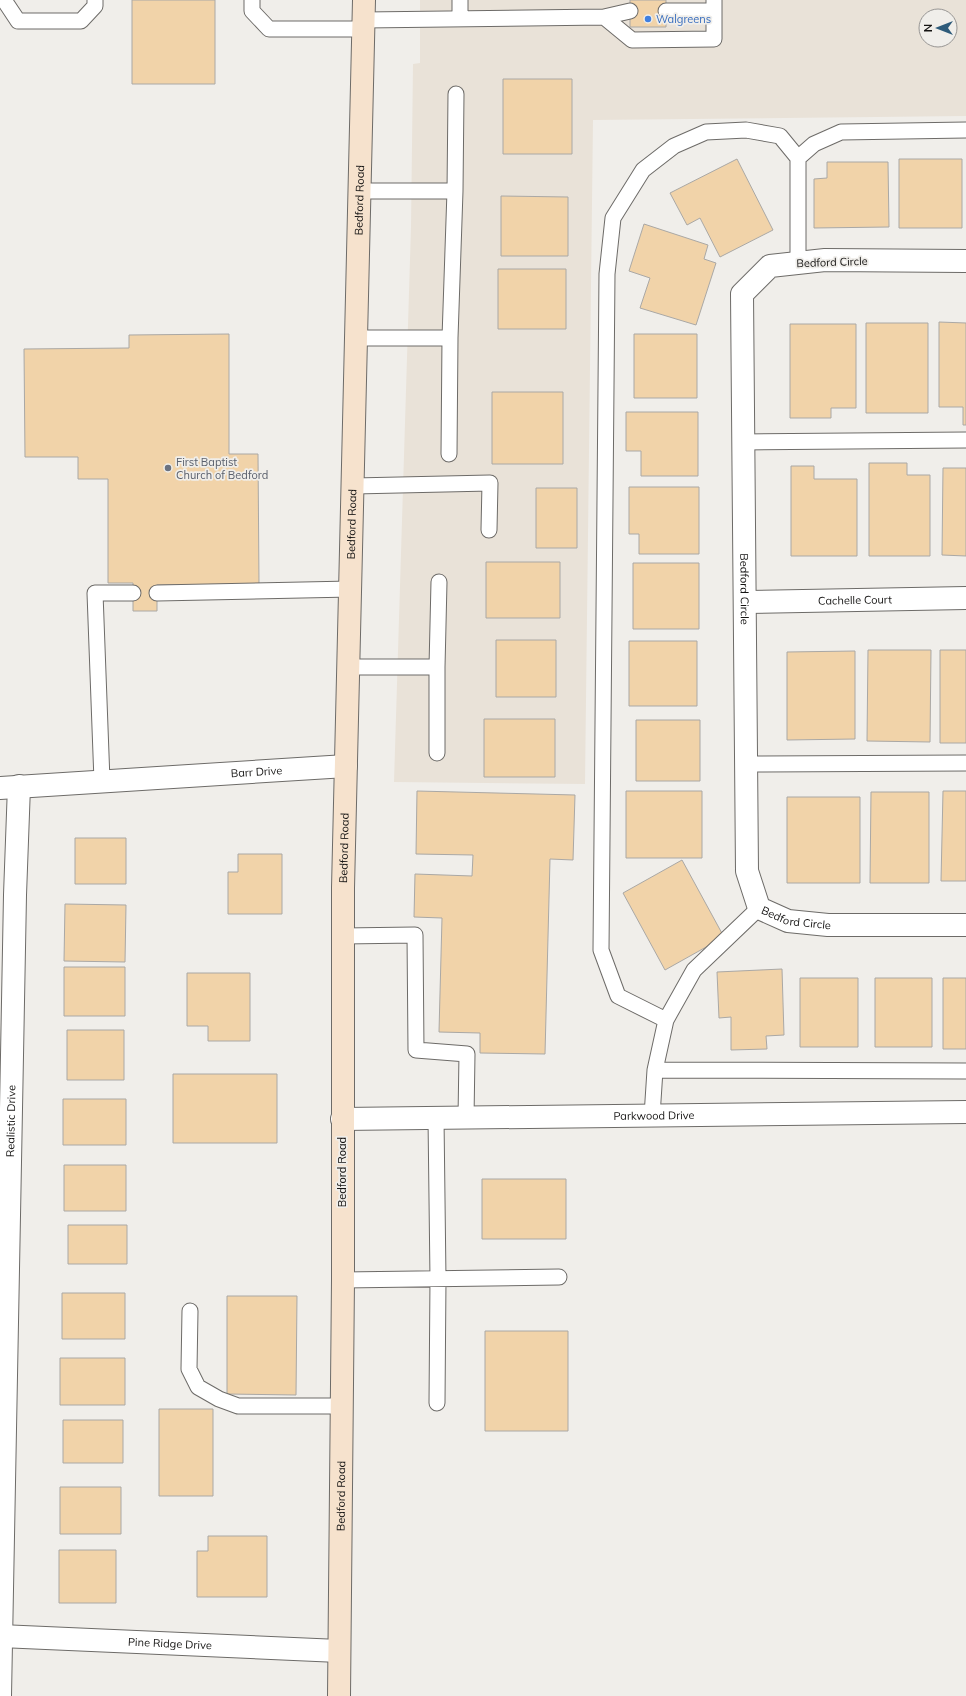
<svg xmlns="http://www.w3.org/2000/svg" width="966" height="1696" viewBox="0 0 966 1696" font-family="Mulish,sans-serif">
	<style>
		.built { fill: #e9e2d8; fill-rule: evenodd }
		.building { fill: #f1d3a9; stroke: #aaa8a5 }
		.lines { fill: none; stroke-linecap: round; stroke-linejoin: round }
		.service-casing { stroke: #6d6b68; stroke-width: 17 }
		.minor-casing { stroke: #6d6b68; stroke-width: 24 }
		.tertiary-casing { stroke: #6d6b68; stroke-width: 24 }
		.secondary-casing { stroke: #6d6b68; stroke-width: 24 }
		.service { stroke: #fff; stroke-width: 15 }
		.minor { stroke: #fff; stroke-width: 22 }
		.tertiary { stroke: #fff; stroke-width: 22 }
		.secondary { stroke: #f6e2cd; stroke-width: 22 }
		.shop-dot { fill: #3f7fe0; stroke: #f0eeea; stroke-width: 1.5 }
		.worship-dot { fill: #6b7280; stroke: #f0eeea; stroke-width: 1.5 }
		.labels { text-anchor: middle; stroke-width: 3.5; stroke-linejoin: round; paint-order: stroke }
		.shop-label { font-size: 11px; fill: #366cbe; stroke: #f0eeea; text-anchor: start }
		.street-label { font-size: 11px; fill: #141312; stroke: #f0eeea }
		.worship-label { font-size: 11px; fill: #5b616d; stroke: #f0eeea; text-anchor: start }
	</style>
	<rect width="100%" height="100%" fill="#f0eeea"/>
	<path class="built" d="M 420,0 L 966,0 L 966,116 L 593,120 L 585,784 L 394,782 L 411,227 L 413,64 L 420,63 ZM 926,16 L 950,16 L 950,40 L 926,40 Z"/>
	<path class="building" d="M 132,0 L 215,0 L 215,84 L 132,84 Z
		M 630,0 L 666,0 L 666,27 L 630,27 Z
		M 503,79 L 572,79 L 572,154 L 503,154 Z
		M 737,159 L 773,230 L 720,257 L 700,218 L 687,225 L 670,193 Z
		M 899,159 L 962,159 L 962,228 L 899,228 Z
		M 827,162 L 888,162 L 889,227 L 814,228 L 814,179 L 827,178 Z
		M 501,196 L 568,197 L 568,256 L 501,256 Z
		M 644,224 L 708,245 L 704,259 L 716,263 L 696,325 L 640,308 L 650,278 L 629,271 Z
		M 498,269 L 566,269 L 566,329 L 498,329 Z
		M 939,322 L 966,323 L 966,425 L 963,425 L 963,407 L 939,407 Z
		M 866,323 L 928,323 L 928,413 L 866,413 Z
		M 790,324 L 856,324 L 856,408 L 831,408 L 831,418 L 790,418 Z
		M 229,334 L 229,454 L 258,454 L 259,584 L 157,585 L 157,611 L 133,611 L 133,583 L 108,583 L 108,479 L 78,479 L 78,457 L 25,457 L 24,349 L 129,348 L 129,335 Z
		M 634,334 L 697,334 L 697,398 L 634,398 Z
		M 492,392 L 563,392 L 563,464 L 492,464 Z
		M 626,412 L 698,412 L 698,476 L 641,476 L 641,451 L 626,451 Z
		M 869,463 L 907,463 L 907,475 L 930,475 L 930,556 L 869,556 Z
		M 791,466 L 814,466 L 814,479 L 857,479 L 857,556 L 791,556 Z
		M 943,468 L 966,468 L 966,556 L 942,555 Z
		M 629,487 L 699,487 L 699,554 L 639,554 L 639,534 L 629,534 Z
		M 536,488 L 577,488 L 577,548 L 536,548 Z
		M 486,562 L 560,562 L 560,618 L 486,618 Z
		M 633,563 L 699,563 L 699,629 L 633,629 Z
		M 496,640 L 556,640 L 556,697 L 496,697 Z
		M 629,641 L 697,641 L 697,706 L 629,706 Z
		M 868,650 L 931,650 L 930,742 L 867,741 Z
		M 940,650 L 966,650 L 966,743 L 940,743 Z
		M 855,651 L 855,739 L 787,740 L 787,652 Z
		M 484,719 L 555,719 L 555,777 L 484,777 Z
		M 636,720 L 700,720 L 700,781 L 636,781 Z
		M 417,791 L 575,795 L 573,860 L 550,859 L 545,1054 L 480,1053 L 480,1033 L 439,1032 L 442,918 L 414,917 L 415,874 L 472,876 L 473,855 L 416,854 Z
		M 626,791 L 702,791 L 702,858 L 626,858 Z
		M 943,791 L 966,791 L 966,881 L 941,881 Z
		M 871,792 L 929,792 L 929,883 L 870,883 Z
		M 787,797 L 860,797 L 860,883 L 787,883 Z
		M 75,838 L 126,838 L 126,884 L 75,884 Z
		M 238,854 L 282,854 L 282,914 L 228,914 L 228,872 L 238,872 Z
		M 682,860 L 724,937 L 665,970 L 623,893 Z
		M 65,904 L 126,905 L 125,962 L 64,961 Z
		M 64,967 L 125,967 L 125,1016 L 64,1016 Z
		M 782,969 L 784,1035 L 766,1036 L 767,1049 L 731,1050 L 731,1017 L 719,1018 L 717,972 Z
		M 187,973 L 250,973 L 250,1041 L 208,1041 L 208,1026 L 187,1026 Z
		M 800,978 L 858,978 L 858,1047 L 800,1047 Z
		M 875,978 L 932,978 L 932,1047 L 875,1047 Z
		M 943,978 L 966,978 L 966,1049 L 943,1049 Z
		M 67,1030 L 124,1030 L 124,1080 L 67,1080 Z
		M 173,1074 L 277,1074 L 277,1143 L 173,1143 Z
		M 63,1099 L 126,1099 L 126,1145 L 63,1145 Z
		M 64,1165 L 126,1165 L 126,1211 L 64,1211 Z
		M 482,1179 L 566,1179 L 566,1239 L 482,1239 Z
		M 68,1225 L 127,1225 L 127,1264 L 68,1264 Z
		M 62,1293 L 125,1293 L 125,1339 L 62,1339 Z
		M 227,1296 L 297,1296 L 296,1395 L 227,1394 Z
		M 485,1331 L 568,1331 L 568,1431 L 485,1431 Z
		M 60,1358 L 125,1358 L 125,1405 L 60,1405 Z
		M 159,1409 L 213,1409 L 213,1496 L 159,1496 Z
		M 63,1420 L 123,1420 L 123,1463 L 63,1463 Z
		M 60,1487 L 121,1487 L 121,1534 L 60,1534 Z
		M 208,1536 L 267,1536 L 267,1597 L 197,1597 L 197,1551 L 208,1551 Z
		M 59,1550 L 116,1550 L 116,1603 L 59,1603 Z"/>
	<g class="lines">
		<g class="service-casing">
			<path id="service" d="M 4,0 L 18,21 L 81,21 L 95,6 L 95,0
				M 252,0 L 252,11 L 269,29 L 363,29
				M 460,0 L 460,18
				M 666,11 L 714,11
				M 604,17 L 630,11
				M 364,20 L 604,17 L 632,40 L 714,39 L 714,0
				M 798,158 L 814,144 L 841,132 L 966,130
				M 455,191 L 456,94
				M 357,338 L 450,338 L 455,191 L 360,191
				M 743,442 L 966,440
				M 449,454 L 450,338
				M 354,486 L 490,483 L 489,530
				M 157,593 L 351,589
				M 348,667 L 437,667 L 437,753
				M 437,667 L 439,582
				M 746,764 L 966,763
				M 102,781 L 95,593 L 133,593
				M 343,936 L 415,935 L 416,1050 L 467,1054 L 466,1118
				M 666,1020 L 618,996 L 601,950 L 607,274 L 613,218 L 643,170 L 674,146 L 706,132 L 746,130 L 780,136 L 798,158 L 798,263
				M 655,1070 L 966,1071
				M 652,1116 L 655,1070 L 666,1020 L 694,970 L 759,908
				M 436,1118 L 438,1279 L 437,1403
				M 343,1280 L 559,1277
				M 190,1311 L 189,1369 L 198,1387 L 219,1399 L 238,1406 L 341,1406"/>
		</g>
		<g class="minor-casing">
			<g id="minor">
				<path id="s1" d="M 966,261 L 825,260 L 770,266 L 742,294 L 747,871 L 759,908 L 788,921 L 828,925 L 966,925"/>
				<path id="s2" d="M 745,602 L 966,598"/>
				<path id="s3" d="M 342,1119 L 966,1112"/>
				<path id="s4" d="M 0,1636 L 339,1651"/>
				<path id="s5" d="M 0,1696 L 15,895 L 19,786"/>
			</g>
		</g>
		<g class="tertiary-casing">
			<g id="tertiary">
				<path id="s6" d="M 0,788 L 346,766"/>
			</g>
		</g>
		<g class="secondary-casing">
			<g id="secondary">
				<path id="s7" d="M 339,1696 L 343,1280 L 343,888 L 364,0"/>
			</g>
		</g>
		<use href="#service" class="service"/>
		<use href="#minor" class="minor"/>
		<use href="#tertiary" class="tertiary"/>
		<use href="#secondary" class="secondary"/>
	</g>
	<circle class="shop-dot" cx="648" cy="19" r="4"/>
	<circle class="worship-dot" cx="168" cy="468" r="4"/>
	<g class="labels">
		<g class="shop-label">
			<text x="656" y="23">Walgreens</text>
		</g>
		<g class="street-label">
			<text dy="4" stroke="none"><textPath href="#s7" startOffset="1496">Bedford Road</textPath></text>
			<text transform="translate(832 262) rotate(-2)" y="4">Bedford Circle</text>
			<text dy="4" stroke="none"><textPath href="#s7" startOffset="1172">Bedford Road</textPath></text>
			<text dy="4" stroke="none"><textPath href="#s1" startOffset="531">Bedford Circle</textPath></text>
			<text dy="4" stroke="none"><textPath href="#s2" startOffset="110">Cachelle Court</textPath></text>
			<text dy="4" stroke="none"><textPath href="#s6" startOffset="257">Barr Drive</textPath></text>
			<text dy="4" stroke="none"><textPath href="#s7" startOffset="848">Bedford Road</textPath></text>
			<text dy="4" stroke="none"><textPath href="#s1" startOffset="891">Bedford Circle</textPath></text>
			<text dy="4" stroke="none"><textPath href="#s3" startOffset="312">Parkwood Drive</textPath></text>
			<text dy="4" stroke="none"><textPath href="#s5" startOffset="575">Realistic Drive</textPath></text>
			<text transform="translate(342 1172) rotate(-90)" y="4">Bedford Road</text>
			<text dy="4" stroke="none"><textPath href="#s7" startOffset="200">Bedford Road</textPath></text>
			<text dy="4" stroke="none"><textPath href="#s4" startOffset="170">Pine Ridge Drive</textPath></text>
		</g>
		<g class="worship-label">
			<text x="176" y="466">First Baptist<tspan x="176" dy="13">Church of Bedford</tspan></text>
		</g>
	</g>
	<g transform="translate(938 28) rotate(270)"><circle r="19" fill="#f0eeea" stroke="#989694"/>
	<path d="M0-3L7 15L0 10L-7 15Z" fill="#2e5b7a"/>
	<text y="-6" font-size="11" font-weight="bold" text-anchor="middle" fill="#141312">N</text>
	</g>
</svg>
